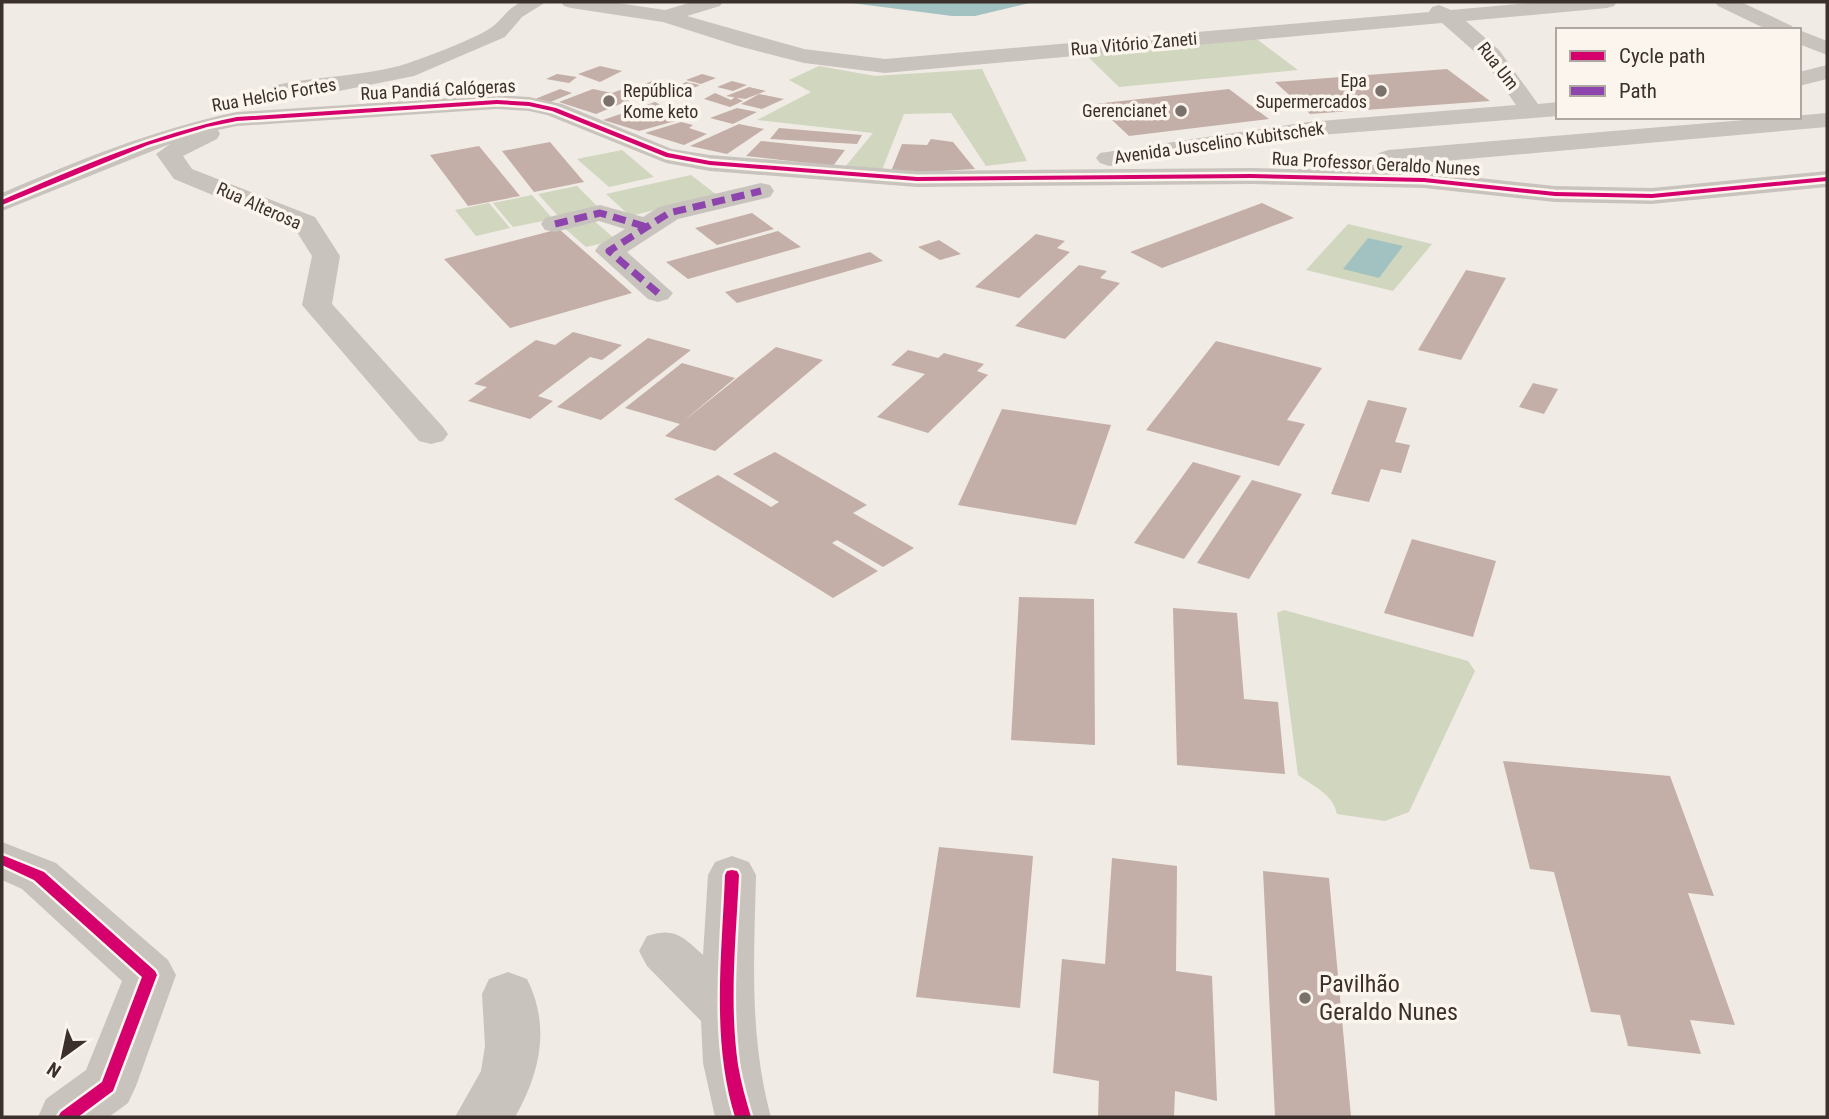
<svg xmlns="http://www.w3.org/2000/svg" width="1829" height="1119" viewBox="0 0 1829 1119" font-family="'Roboto Condensed',sans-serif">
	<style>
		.green { fill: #d1d6bf }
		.water { fill: #a1c2c1 }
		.building { fill: #c3afa7 }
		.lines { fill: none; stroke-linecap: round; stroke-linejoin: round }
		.minor { fill: #c9c3be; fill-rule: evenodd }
		.quiet { stroke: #8e44ad; stroke-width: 7; stroke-dasharray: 13 7; stroke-linecap: butt }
		.cycleway-casing { stroke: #fbf5ee; stroke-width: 5 }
		.cycleway { fill: #d6006c; fill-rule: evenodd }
		.poi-dot { fill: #7a716c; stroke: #fbf5ee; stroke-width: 2.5 }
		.labels { text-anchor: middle; stroke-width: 7; stroke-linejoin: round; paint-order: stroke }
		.far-street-label { font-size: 18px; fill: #3b302b; stroke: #fbf5ee }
		.far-poi-label { font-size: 18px; fill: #3b302b; stroke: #fbf5ee; text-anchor: end }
		.near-poi-label { font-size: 24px; fill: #3b302b; stroke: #fbf5ee; text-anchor: start }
	</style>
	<rect width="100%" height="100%" fill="#f0ebe5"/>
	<path class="green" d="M 1254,37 L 1298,70 L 1119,87 L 1083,52 Z
		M 819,66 L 875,76 L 982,69 L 1027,161 L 986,166 L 951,113 L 904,114 L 882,170 L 845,167 L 873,133 L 757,120 L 811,92 L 789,80 Z
		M 622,150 L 654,177 L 609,187 L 577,159 Z
		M 691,175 L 717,195 L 630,216 L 606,194 Z
		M 577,186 L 599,208 L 559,217 L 538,194 Z
		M 532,195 L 553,219 L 513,227 L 493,203 Z
		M 489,203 L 510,228 L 476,236 L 455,210 Z
		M 591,218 L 616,240 L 586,247 L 561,225 Z
		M 1348,224 L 1432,244 L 1393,291 L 1306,270 Z
		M 1284,610 L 1468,661 L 1475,671 L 1409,812 L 1385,821 L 1337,814 C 1333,794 1313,786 1298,775 L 1277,613 Z"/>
	<path class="water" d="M 844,2 L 1034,2 L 975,16 L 952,16 Z
		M 1368,238 L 1403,246 L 1379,278 L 1343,269 Z"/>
	<path class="building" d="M 600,66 L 622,71 L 600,82 L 578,74 Z
		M 1447,69 L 1490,101 L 1310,114 L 1275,82 Z
		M 557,74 L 577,77 L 569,83 L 546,79 Z
		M 702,74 L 716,78 L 701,84 L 686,80 Z
		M 655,80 L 670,85 L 650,93 L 631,89 Z
		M 732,81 L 747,85 L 733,91 L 717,87 Z
		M 686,82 L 700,85 L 689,90 L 672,89 Z
		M 749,87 L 766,91 L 745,99 L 726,96 Z
		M 560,89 L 572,93 L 548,103 L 535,99 Z
		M 593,89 L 612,93 L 623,89 L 642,95 L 596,114 L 559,102 Z
		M 1229,89 L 1269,119 L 1129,136 L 1095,104 Z
		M 715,93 L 731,100 L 735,97 L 743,101 L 730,107 L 704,99 Z
		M 759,94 L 784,99 L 762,109 L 741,104 Z
		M 655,102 L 686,118 L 639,131 L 603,120 Z
		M 737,108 L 757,112 L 733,124 L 710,118 Z
		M 681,122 L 693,125 L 689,128 L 707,134 L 684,145 L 645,133 Z
		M 739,124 L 764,129 L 727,154 L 690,146 Z
		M 779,128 L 862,135 L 857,144 L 770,139 Z
		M 931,139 L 953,142 L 975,169 L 890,174 L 902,144 L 927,145 Z
		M 761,141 L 845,150 L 833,166 L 746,156 Z
		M 550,142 L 584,182 L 534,192 L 502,151 Z
		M 479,146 L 520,196 L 468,206 L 430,155 Z
		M 1403,163 L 1413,173 L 1348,169 L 1343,165 Z
		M 1262,203 L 1294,218 L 1162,268 L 1130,252 Z
		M 752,213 L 774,229 L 717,245 L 695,228 Z
		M 559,229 L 632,293 L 510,328 L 444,259 Z
		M 778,231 L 801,247 L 688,279 L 666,262 Z
		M 1036,234 L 1065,241 L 1057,248 L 1070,252 L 1019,298 L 975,287 Z
		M 939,240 L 961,254 L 940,260 L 918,247 Z
		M 870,252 L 883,261 L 737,303 L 725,292 Z
		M 1079,265 L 1107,271 L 1100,278 L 1120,283 L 1065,339 L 1015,326 Z
		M 1466,270 L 1506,278 L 1461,360 L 1418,350 Z
		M 573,332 L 622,345 L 602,360 L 590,357 L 538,396 L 553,401 L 530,419 L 468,401 L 487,387 L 474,384 L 536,340 L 555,345 Z
		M 648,338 L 691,350 L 601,420 L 557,407 Z
		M 1216,341 L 1322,368 L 1287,420 L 1305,424 L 1279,466 L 1146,430 Z
		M 776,347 L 823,360 L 715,451 L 665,436 Z
		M 908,350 L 938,358 L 944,353 L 984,364 L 977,371 L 988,375 L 928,433 L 877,417 L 925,374 L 891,365 Z
		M 682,363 L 735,378 L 680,424 L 625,408 Z
		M 1533,383 L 1558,389 L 1544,414 L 1519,407 Z
		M 1368,400 L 1407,408 L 1395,442 L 1410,445 L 1401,473 L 1381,469 L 1369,502 L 1331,494 Z
		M 1002,409 L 1111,425 L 1076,525 L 958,505 Z
		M 775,452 L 867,505 L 853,513 L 914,548 L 883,567 L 837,540 L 832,543 L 878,571 L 833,598 L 674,499 L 718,475 L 771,507 L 779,502 L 733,474 Z
		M 1193,462 L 1241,476 L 1184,559 L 1134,543 Z
		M 1252,480 L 1302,494 L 1249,579 L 1197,563 Z
		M 1412,539 L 1496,561 L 1473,637 L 1384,613 Z
		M 1019,597 L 1094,599 L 1095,745 L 1011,740 Z
		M 1173,608 L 1237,613 L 1244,699 L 1278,702 L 1285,774 L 1177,765 Z
		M 1503,761 L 1670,776 L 1714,896 L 1688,893 L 1735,1025 L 1690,1020 L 1701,1054 L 1628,1046 L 1620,1015 L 1591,1012 L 1554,872 L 1530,869 Z
		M 939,847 L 1033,856 L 1020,1008 L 916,997 Z
		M 1112,858 L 1177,866 L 1176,971 L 1212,976 L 1217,1101 L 1175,1091 L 1174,1117 L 1098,1117 L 1099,1081 L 1053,1073 L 1062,959 L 1105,964 Z
		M 1263,871 L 1329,878 L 1351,1117 L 1275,1117 Z"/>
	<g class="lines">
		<path class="minor" d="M 521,2 L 546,2 L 522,17 L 505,37 L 414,76 L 329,93 L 280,98 L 272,96 L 268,91 L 272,86 C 313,76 358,77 399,66 C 419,60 472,40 489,29 C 501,22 505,10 521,2 Z
			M 561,2 L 611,2 L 665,10 L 692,2 L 723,2 L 720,6 L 687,16 L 804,49 L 885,59 L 1429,12 L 1432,7 L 1439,5 L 1451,10 L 1541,2 L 1617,2 L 1614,6 L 1607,8 L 1466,21 L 1499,50 L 1538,104 L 1558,102 L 1558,116 L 1308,136 L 1109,166 L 1100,163 L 1096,158 L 1100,153 L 1308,122 L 1516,105 L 1484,60 L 1442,23 L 885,73 L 804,63 L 738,46 L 663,22 L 571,8 L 564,6 Z
			M 1715,2 L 1741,2 L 1792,26 L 1795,30 L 1768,30 L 1718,6 Z
			M 1799,30 L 1827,41 L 1827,55 L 1799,44 Z
			M 1827,65 L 1827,79 L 1799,86 L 1799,72 Z
			M 497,95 L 529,97 L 562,104 L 672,149 L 710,155 L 917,171 L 1251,168 L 1424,172 L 1555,186 L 1652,188 L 1827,171 L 1827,187 L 1652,204 L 1555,202 L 1424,188 L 1251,184 L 917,187 L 710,171 L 666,163 L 547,115 L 529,111 L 497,109 L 237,126 L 218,130 L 220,134 L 217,139 L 183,156 L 192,169 L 315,217 L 340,256 L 332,304 L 443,427 L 448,434 L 443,441 L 431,444 L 419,441 L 302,305 L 312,256 L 295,229 L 174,179 L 156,154 L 170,144 L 2,211 L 2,193 C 79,160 155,129 237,112 Z
			M 1827,113 L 1827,127 L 1388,166 L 1379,163 L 1375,158 L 1379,153 L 1388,150 Z
			M 761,183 L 770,185 L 774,191 L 770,197 L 678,219 L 627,252 L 673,293 L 668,299 L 658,302 L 648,299 L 595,251 L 599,245 L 625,229 L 599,221 L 555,232 L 545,230 L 541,224 L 545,218 L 600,205 L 643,217 L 659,207 Z
			M 2,842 L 56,863 L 168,960 L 176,975 L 136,1086 L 128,1103 L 109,1117 L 38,1117 L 46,1099 L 86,1070 L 122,981 L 22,889 L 2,880 Z
			M 732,856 L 749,862 L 756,875 C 754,958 749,1037 771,1117 L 715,1117 L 703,1063 L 701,1021 L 647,966 L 639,951 L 647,936 C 675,927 682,936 703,955 L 708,875 L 715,862 Z
			M 508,972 L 527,979 C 551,1027 540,1073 515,1117 L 455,1117 L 481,1071 L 485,1046 L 482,994 L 489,979 Z"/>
		<path class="quiet" d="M 555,224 L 600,213 L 647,227
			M 658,293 L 609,251 L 669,213 L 761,191"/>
		<g class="cycleway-casing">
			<path id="cycleway" d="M 497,100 L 529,102 L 556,108 L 668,153 L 710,161 L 917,177 L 1251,174 L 1424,178 L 1555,192 L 1652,194 L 1827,177 L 1827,181 L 1652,198 L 1555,196 L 1424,182 L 1251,178 L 917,181 L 710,165 L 666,157 L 552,111 L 529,106 L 497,104 L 237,121 L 207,127 L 148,145 L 2,205 L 2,200 C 79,167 154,134 237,117 Z
				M 2,855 L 44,872 L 155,971 L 157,975 L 113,1091 L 78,1117 L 58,1117 L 61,1112 L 102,1082 L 142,977 L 34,880 L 2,865 Z
				M 732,870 L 737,871 L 739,875 C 736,938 729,1002 738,1065 C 741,1083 746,1100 751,1117 L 735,1117 C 711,1039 722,956 725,875 L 727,871 Z"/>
		</g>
		<use href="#cycleway" class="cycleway"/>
	</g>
	<g class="poi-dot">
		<circle cx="1381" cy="91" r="7"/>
		<circle cx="609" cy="101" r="7"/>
		<circle cx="1181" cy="111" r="7"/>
		<circle cx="1305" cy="998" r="7"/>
	</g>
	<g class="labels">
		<g class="far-street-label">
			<text transform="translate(1134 44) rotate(-5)" y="6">Rua Vitório Zaneti</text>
			<text transform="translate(1498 66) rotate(52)" y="6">Rua Um</text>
			<text transform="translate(438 90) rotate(-3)" y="6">Rua Pandiá Calógeras</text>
			<text transform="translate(274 95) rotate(-10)" y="6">Rua Helcio Fortes</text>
			<text transform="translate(1219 143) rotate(-8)" y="6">Avenida Juscelino Kubitschek</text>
			<text transform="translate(1376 164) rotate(3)" y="6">Rua Professor Geraldo Nunes</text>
			<text transform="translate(259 206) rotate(24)" y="6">Rua Alterosa</text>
		</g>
		<g class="far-poi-label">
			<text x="1367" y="87">Epa<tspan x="1367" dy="21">Supermercados</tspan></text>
			<text x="623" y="97" text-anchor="start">República<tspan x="623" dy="21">Kome keto</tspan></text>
			<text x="1167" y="117">Gerencianet</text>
		</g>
		<g class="near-poi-label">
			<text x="1319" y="992">Pavilhão<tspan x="1319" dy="28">Geraldo Nunes</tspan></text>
		</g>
	</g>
	<rect width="1829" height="1119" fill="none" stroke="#3b302b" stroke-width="7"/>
	<rect x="1556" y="28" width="245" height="91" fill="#fbf5ee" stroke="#aea6a0" stroke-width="2"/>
	<rect x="1570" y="51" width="35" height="10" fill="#d6006c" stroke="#aea6a0" stroke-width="2"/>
	<text x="1619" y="63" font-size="21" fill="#3b302b">Cycle path</text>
	<rect x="1570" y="86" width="35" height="10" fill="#8e44ad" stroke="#aea6a0" stroke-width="2"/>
	<text x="1619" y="98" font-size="21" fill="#3b302b">Path</text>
	<g transform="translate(63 1056) rotate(213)" stroke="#fbf5ee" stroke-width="5" paint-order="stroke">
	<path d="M0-5L12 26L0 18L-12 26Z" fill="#3b302b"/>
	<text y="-10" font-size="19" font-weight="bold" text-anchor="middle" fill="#3b302b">N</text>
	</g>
</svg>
